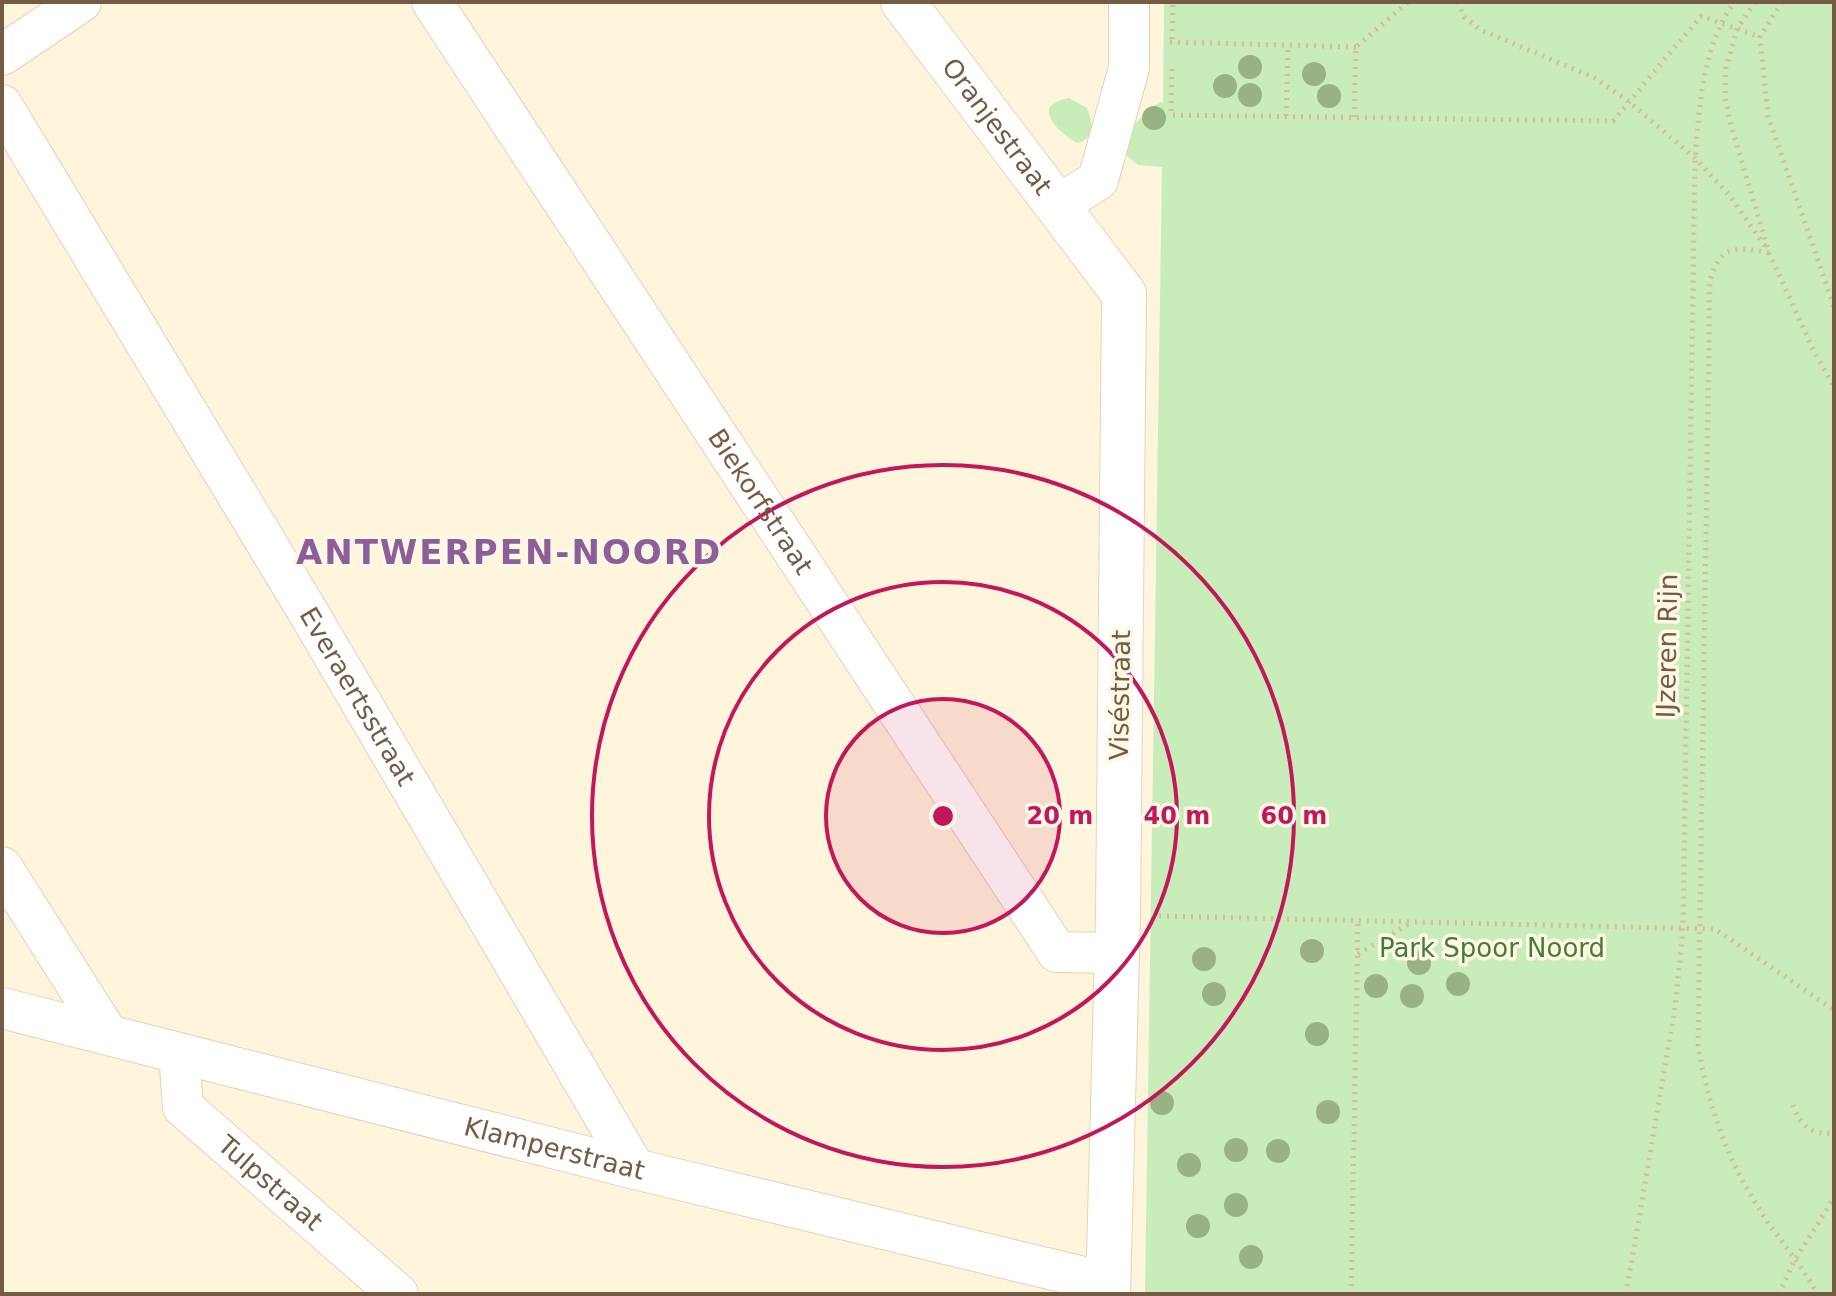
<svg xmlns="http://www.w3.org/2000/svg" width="1836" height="1296" viewBox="0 0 1836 1296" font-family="'DejaVu Sans',sans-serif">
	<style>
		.green { fill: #c8ecba }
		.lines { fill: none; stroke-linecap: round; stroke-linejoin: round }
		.street-casing { stroke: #e2d1b8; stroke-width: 42 }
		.secondary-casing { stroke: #e8d3b6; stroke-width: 46 }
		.path { stroke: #dab996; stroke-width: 5; stroke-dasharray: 2 6; stroke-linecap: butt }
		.street { stroke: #fff; stroke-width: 40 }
		.secondary { stroke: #fff; stroke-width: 44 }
		.tree { fill: #99b283 }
		.ring { fill: none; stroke: #c2185b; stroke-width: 4 }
		.labels { text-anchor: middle; stroke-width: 7; stroke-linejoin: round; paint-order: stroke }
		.street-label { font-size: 26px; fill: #755b44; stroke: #fff8e4 }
		.park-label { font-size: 26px; fill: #467c3a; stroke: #fff8e4 }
		.district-label { font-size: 34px; font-weight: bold; letter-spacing: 2px; fill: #8d5e99; stroke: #fff8e4 }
		.centre { fill: #c2185b; stroke: #fff8e4; stroke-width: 4 }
		.ring-label { font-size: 24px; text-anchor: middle; font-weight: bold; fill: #c2185b; stroke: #fff8e4; stroke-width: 7; stroke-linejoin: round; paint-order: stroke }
	</style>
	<rect width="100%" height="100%" fill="#fef5dc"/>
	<path class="green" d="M 1164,2 L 1834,2 L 1834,1294 L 1145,1294 L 1162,167 L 1138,165 L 1124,153 L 1127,131 C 1140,122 1149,104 1163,102 Z
		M 1069,98 L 1087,108 C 1093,123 1096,139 1077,143 C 1058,132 1029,105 1069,98 Z"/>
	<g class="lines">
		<g class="street-casing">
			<g id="street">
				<path id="s1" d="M 432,2 L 1057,952 L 1117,953"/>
				<path d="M 2,55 L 81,2"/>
				<path id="s2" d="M 2,105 L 308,612 L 635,1169"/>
				<path d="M 1058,205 L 1098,180 L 1129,68 L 1129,2"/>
				<path d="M 2,867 L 107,1033"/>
				<path id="s3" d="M 2,1008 L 635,1169 L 1108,1283"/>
				<path id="s4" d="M 179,1053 L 183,1107 L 398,1294"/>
			</g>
		</g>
		<g class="secondary-casing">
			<g id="secondary">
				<path id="s5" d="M 903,2 L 1124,294 L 1118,915 L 1108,1294"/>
			</g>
		</g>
		<path class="path" d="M 1458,2 L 1464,17 L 1481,30 L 1593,77 L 1628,101 L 1695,158 L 1730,196 L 1767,249
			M 1755,2 L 1737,29 L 1726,67 L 1725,96 L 1730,122 L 1769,253 L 1813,349 L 1834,387
			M 1782,2 L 1760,37 L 1768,116 L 1834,307
			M 1172,39 L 1173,2
			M 1170,42 L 1356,47
			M 1172,69 L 1171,115 L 1613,121 L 1701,16 L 1760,37
			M 1286,116 L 1288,45
			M 1354,117 L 1356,47 L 1408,2
			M 1769,253 C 1735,247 1721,244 1710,280 L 1698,1046 C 1708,1104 1726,1157 1758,1207 C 1776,1237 1801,1263 1817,1294
			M 1159,916 L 1715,929 L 1834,1010
			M 1358,954 L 1412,922
			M 1793,1105 C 1800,1126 1812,1135 1834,1133
			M 1351,1294 L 1358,920
			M 1626,1294 L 1675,1008 L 1683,929 L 1695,158 C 1700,103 1702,49 1734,2
			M 1779,1294 L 1794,1261 L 1834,1198"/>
		<use href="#street" class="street"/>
		<use href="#secondary" class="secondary"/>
	</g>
	<g class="tree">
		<circle cx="1250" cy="67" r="12"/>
		<circle cx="1314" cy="74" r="12"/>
		<circle cx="1225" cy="86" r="12"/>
		<circle cx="1250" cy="95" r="12"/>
		<circle cx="1329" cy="96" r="12"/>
		<circle cx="1154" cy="118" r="12"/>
		<circle cx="1312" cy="951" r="12"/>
		<circle cx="1204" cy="959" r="12"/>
		<circle cx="1419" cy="963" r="12"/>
		<circle cx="1458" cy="984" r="12"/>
		<circle cx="1376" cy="986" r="12"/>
		<circle cx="1214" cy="994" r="12"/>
		<circle cx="1412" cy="996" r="12"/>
		<circle cx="1317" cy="1034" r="12"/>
		<circle cx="1162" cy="1103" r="12"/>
		<circle cx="1328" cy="1112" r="12"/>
		<circle cx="1236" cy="1150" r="12"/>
		<circle cx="1278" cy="1151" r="12"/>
		<circle cx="1189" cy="1165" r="12"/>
		<circle cx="1236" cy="1205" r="12"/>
		<circle cx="1198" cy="1226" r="12"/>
		<circle cx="1251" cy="1257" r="12"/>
	</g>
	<circle cx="943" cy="816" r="117" fill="#c2185b" fill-opacity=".12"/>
	<g class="ring">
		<circle cx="943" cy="816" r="117"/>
		<circle cx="943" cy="816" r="234"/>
		<circle cx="943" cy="816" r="351"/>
	</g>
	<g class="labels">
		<g class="street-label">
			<text dy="9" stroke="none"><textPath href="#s5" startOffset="156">Oranjestraat</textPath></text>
			<text dy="9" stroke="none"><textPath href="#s1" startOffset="598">Biekorfstraat</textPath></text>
			<text transform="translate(1667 646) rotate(-89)" y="9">IJzeren Rijn</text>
			<text transform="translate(1120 695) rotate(-89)" y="9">Viséstraat</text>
			<text dy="9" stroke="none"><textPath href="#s2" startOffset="690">Everaertsstraat</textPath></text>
			<text dy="9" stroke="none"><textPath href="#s3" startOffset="570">Klamperstraat</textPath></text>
			<text dy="9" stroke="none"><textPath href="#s4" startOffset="170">Tulpstraat</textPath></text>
		</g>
		<g class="park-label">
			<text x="1492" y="957">Park Spoor Noord</text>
		</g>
		<g class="district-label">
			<text x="509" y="564">ANTWERPEN-NOORD</text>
		</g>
	</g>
	<circle cx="943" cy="816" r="12" class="centre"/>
	<g class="ring-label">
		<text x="1060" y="824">20 m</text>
		<text x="1177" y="824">40 m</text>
		<text x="1294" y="824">60 m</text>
	</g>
	<rect width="1836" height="1296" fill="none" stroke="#755b44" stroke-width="8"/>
</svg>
